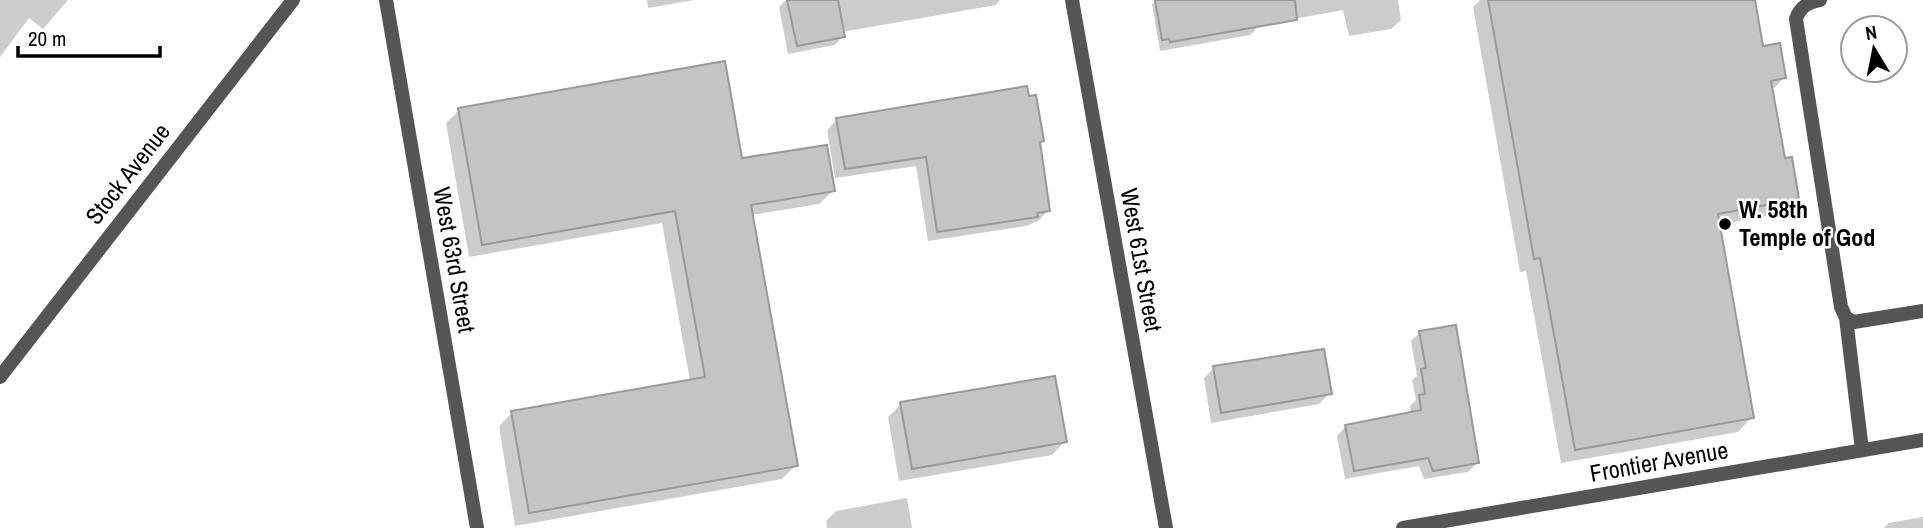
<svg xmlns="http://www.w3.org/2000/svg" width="1923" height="528" viewBox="0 0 1923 528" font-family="'Archivo Narrow',sans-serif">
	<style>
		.shadow { fill: #0003 }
		.building { fill: #c4c4c4; stroke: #999; stroke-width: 2 }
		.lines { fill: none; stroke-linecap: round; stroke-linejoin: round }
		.service { stroke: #555; stroke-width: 14 }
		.minor { stroke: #555; stroke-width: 14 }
		.poi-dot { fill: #000; stroke: #fff; stroke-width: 2.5 }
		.labels { text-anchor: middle; stroke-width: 5; stroke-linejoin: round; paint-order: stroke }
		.street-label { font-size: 24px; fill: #000; stroke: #fff }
		.poi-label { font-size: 24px; font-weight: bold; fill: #000; stroke: #fff; text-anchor: start }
	</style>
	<rect width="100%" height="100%" fill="#fff"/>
	<path class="shadow" d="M 0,0 L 68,0 L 43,29 L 29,18 L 0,57 Z
		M 647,0 L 694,0 L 648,8 Z
		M 786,0 L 1000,0 L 996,5 L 842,32 L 843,36 L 835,45 L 788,54 L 779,7 Z
		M 1156,0 L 1398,0 L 1401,20 L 1391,29 L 1349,36 L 1343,10 L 1260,25 L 1250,35 L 1160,51 L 1152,4 Z
		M 1480,0 L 1753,0 L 1762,48 L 1784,78 L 1771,91 L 1783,160 L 1797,199 L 1783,213 L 1718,225 L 1752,417 L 1738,432 L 1561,463 L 1526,271 L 1520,272 L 1473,7 Z
		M 459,110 L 740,160 L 833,191 L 819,204 L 751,215 L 796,465 L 782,479 L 515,526 L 499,426 L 512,413 L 690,381 L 662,223 L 469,257 L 446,123 Z
		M 837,120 L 1042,140 L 1038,144 L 1048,211 L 1038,221 L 1026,226 L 928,241 L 916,166 L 835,178 L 827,130 Z
		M 1420,332 L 1477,463 L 1468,472 L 1424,479 L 1419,466 L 1345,479 L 1337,436 L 1346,426 L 1411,414 L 1410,406 L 1416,400 L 1412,380 L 1417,376 L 1411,341 Z
		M 1214,368 L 1330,393 L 1319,404 L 1211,423 L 1204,378 Z
		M 901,404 L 1065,441 L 1052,455 L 899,481 L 888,417 Z
		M 907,498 L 912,528 L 827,528 L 826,521 L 836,511 Z
		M 1923,517 L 1923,528 L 1884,528 L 1889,523 Z"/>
	<path class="building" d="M 787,0 L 838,0 L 845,37 L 797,46 Z
		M 1155,0 L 1295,0 L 1297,20 L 1170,42 L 1169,39 L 1162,40 Z
		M 1488,0 L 1755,0 L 1763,46 L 1780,43 L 1786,78 L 1771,81 L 1785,158 L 1792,157 L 1799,199 L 1718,214 L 1754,418 L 1575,450 L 1540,258 L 1534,259 Z
		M 725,61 L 742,158 L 827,145 L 835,191 L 751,205 L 798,466 L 529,513 L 511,411 L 705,377 L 675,211 L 482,245 L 458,108 Z
		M 1027,86 L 1029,96 L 1036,95 L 1044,141 L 1040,142 L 1050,211 L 1037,213 L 1038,217 L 937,232 L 926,157 L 845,169 L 836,118 Z
		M 1456,325 L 1479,463 L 1433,471 L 1428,458 L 1354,471 L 1345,425 L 1421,410 L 1419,395 L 1425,394 L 1421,369 L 1426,368 L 1419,331 Z
		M 1324,349 L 1332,394 L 1221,413 L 1213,366 Z
		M 1055,376 L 1067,442 L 912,469 L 900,402 Z"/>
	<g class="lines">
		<path class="service" d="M 1820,0 C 1808,2 1800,7 1796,19 L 1841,307 L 1846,318 L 1854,322 L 1923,311
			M 1846,318 L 1862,450"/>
		<path class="minor" d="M 386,0 L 477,528
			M 1072,0 L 1166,528
			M 0,377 L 293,0
			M 1403,528 L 1923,440"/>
	</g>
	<circle class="poi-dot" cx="1725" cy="224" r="7"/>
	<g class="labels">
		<g class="street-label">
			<text transform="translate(128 174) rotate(-52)" y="8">Stock Avenue</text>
			<text transform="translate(454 260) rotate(80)" y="8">West 63rd Street</text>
			<text transform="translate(1141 260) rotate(80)" y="8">West 61st Street</text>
			<text transform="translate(1659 462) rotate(-10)" y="8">Frontier Avenue</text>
		</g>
		<g class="poi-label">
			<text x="1739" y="218">W. 58th<tspan x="1739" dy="28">Temple of God</tspan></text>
		</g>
	</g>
	<g transform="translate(1874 49) rotate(350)"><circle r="33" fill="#ffffff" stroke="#999999" stroke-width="2"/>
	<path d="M0-5L12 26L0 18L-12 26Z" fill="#000000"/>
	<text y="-10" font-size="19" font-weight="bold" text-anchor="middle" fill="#000000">N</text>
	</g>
	<path d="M18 46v10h142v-10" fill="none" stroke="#000000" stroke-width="3.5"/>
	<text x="28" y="46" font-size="21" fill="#000000" stroke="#ffffff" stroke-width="5" paint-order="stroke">20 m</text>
</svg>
